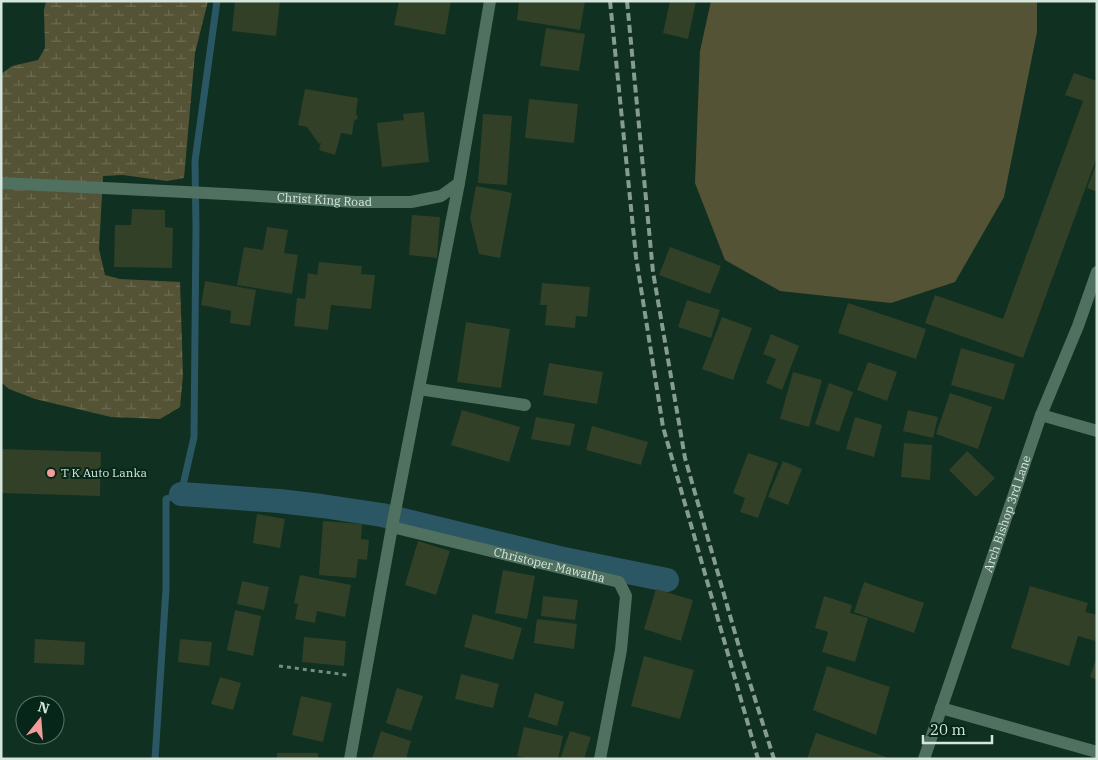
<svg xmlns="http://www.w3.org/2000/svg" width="1098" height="760" viewBox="0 0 1098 760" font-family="'IBM Plex Serif',serif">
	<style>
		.wetland { fill: url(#wetland-marsh) }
		.park { fill: #555335 }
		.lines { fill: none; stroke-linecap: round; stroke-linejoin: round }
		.stream { stroke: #2a5763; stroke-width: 7 }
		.canal { stroke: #2a5763; stroke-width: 24 }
		.building { fill: #314026 }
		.path { stroke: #748d81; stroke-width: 3; stroke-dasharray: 4 4; stroke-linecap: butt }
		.minor { stroke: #507160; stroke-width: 12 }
		.rail { stroke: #859c90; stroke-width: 4; stroke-dasharray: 8 4; stroke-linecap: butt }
		.poi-dot { fill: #f59b9a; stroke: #052618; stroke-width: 2 }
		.labels { text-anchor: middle; stroke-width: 4; stroke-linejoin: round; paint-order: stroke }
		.street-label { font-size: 12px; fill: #d5e7dd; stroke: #052618 }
		.poi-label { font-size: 12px; fill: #d5e7dd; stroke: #052618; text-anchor: start }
	</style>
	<defs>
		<pattern id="wetland-marsh" width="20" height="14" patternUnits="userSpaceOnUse" patternTransform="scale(1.25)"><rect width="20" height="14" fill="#555335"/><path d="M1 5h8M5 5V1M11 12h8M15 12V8" fill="none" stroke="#6d6c52"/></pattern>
	</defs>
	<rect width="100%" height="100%" fill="#103021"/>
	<path class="wetland" d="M 46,1 L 208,1 L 195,53 L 184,178 L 167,181 L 123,175 L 103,176 L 99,249 L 105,275 L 120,279 L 180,282 L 183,375 L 180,407 L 160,419 L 111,417 L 35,399 L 9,389 L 1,382 L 1,74 L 12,66 L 38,60 L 45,48 L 44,10 Z"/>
	<path class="park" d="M 711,1 L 1037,1 L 1037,32 L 1004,197 L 955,282 L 891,303 L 780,291 L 725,260 L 695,183 L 700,51 Z"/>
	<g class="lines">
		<path class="stream" d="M 155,759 L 166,589 L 166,499 L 181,494 L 194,437 L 196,228 L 195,161 L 217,1"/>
		<path class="canal" d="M 181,494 L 279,501 L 322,506 L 382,515 L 559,558 L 667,580"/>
	</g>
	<path class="building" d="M 235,1 L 280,1 L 276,36 L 232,31 Z
		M 399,1 L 451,1 L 445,35 L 394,25 Z
		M 519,1 L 585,1 L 580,30 L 517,20 Z
		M 670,1 L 696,1 L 688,39 L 663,33 Z
		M 546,28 L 585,34 L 579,71 L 540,66 Z
		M 1074,73 L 1097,81 L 1097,157 L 1023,358 L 925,323 L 935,295 L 1003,319 L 1083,101 L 1065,95 Z
		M 305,89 L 358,98 L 356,113 L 358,118 L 354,121 L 352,135 L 341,133 L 335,155 L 319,150 L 321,142 L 319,144 L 307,127 L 298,125 Z
		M 529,99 L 578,104 L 574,143 L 525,138 Z
		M 424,112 L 429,162 L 382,167 L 377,123 L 404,120 L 403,114 Z
		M 483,114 L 512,116 L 507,185 L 478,183 Z
		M 1097,162 L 1097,192 L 1087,188 Z
		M 476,186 L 512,193 L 500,258 L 479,254 L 470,218 Z
		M 132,209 L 165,210 L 165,227 L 173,228 L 172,268 L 114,267 L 115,225 L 131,225 Z
		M 412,215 L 440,217 L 437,258 L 409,255 Z
		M 267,227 L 288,230 L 284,253 L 298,255 L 292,294 L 237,285 L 244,247 L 263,250 Z
		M 670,247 L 721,266 L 710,294 L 659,275 Z
		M 319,262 L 362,266 L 361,274 L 375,275 L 371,309 L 331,305 L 328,330 L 294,326 L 297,298 L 305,299 L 308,273 L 317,275 Z
		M 205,281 L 256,290 L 250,326 L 230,323 L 231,311 L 201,305 Z
		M 542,283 L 590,287 L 587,317 L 576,316 L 575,328 L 545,325 L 547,305 L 540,305 Z
		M 687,300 L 720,310 L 711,338 L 678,327 Z
		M 848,303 L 926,329 L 916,359 L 838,333 Z
		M 722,317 L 752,328 L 733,380 L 702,369 Z
		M 466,322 L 510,329 L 501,388 L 457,382 Z
		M 771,334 L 799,346 L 782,390 L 766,383 L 776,359 L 763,354 Z
		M 961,348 L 1015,364 L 1004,400 L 951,385 Z
		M 868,362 L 897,372 L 887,401 L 857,390 Z
		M 549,363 L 603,372 L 597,404 L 543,395 Z
		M 793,372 L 822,380 L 809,427 L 780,419 Z
		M 829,383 L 853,392 L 839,432 L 815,424 Z
		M 950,393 L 992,407 L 978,449 L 936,434 Z
		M 462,410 L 520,427 L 509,462 L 451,445 Z
		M 908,410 L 938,417 L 933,438 L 903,431 Z
		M 536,417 L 575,424 L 570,446 L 531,439 Z
		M 855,417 L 882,425 L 874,457 L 846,449 Z
		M 592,426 L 648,442 L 641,465 L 586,450 Z
		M 904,443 L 932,445 L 930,480 L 901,477 Z
		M 1,449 L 101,452 L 100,496 L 1,493 Z
		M 967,451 L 995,478 L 976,497 L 949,470 Z
		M 748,453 L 778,463 L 758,518 L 740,512 L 745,498 L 733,493 Z
		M 783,461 L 802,469 L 788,505 L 768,497 Z
		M 257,514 L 285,519 L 280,548 L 253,543 Z
		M 323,521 L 362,524 L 361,539 L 369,540 L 367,560 L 358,559 L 356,578 L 319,575 Z
		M 418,541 L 450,551 L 436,595 L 405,585 Z
		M 503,570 L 535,576 L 527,619 L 495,613 Z
		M 300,575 L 351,585 L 345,617 L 317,611 L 315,623 L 295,619 L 298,604 L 294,603 Z
		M 242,581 L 269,587 L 264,610 L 237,604 Z
		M 864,582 L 924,603 L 914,633 L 854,612 Z
		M 1030,586 L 1088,603 L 1085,612 L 1097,615 L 1097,634 L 1095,641 L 1078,636 L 1069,666 L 1011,648 Z
		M 656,589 L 693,600 L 681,641 L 644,629 Z
		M 543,596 L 578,600 L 575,620 L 541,616 Z
		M 824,596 L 852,605 L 850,613 L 868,618 L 855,662 L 822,652 L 828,632 L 815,628 Z
		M 235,610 L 261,616 L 253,656 L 227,650 Z
		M 473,614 L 522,628 L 513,660 L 464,647 Z
		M 537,619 L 577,624 L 574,649 L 534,643 Z
		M 304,637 L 346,641 L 344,666 L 302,662 Z
		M 35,639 L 85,642 L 84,665 L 34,663 Z
		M 180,639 L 212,642 L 209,666 L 178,662 Z
		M 644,656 L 694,670 L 680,719 L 631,706 Z
		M 1096,659 L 1097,659 L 1097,680 L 1090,677 Z
		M 827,666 L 890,687 L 876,735 L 813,710 Z
		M 461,674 L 499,684 L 493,708 L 455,699 Z
		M 220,677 L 241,683 L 233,710 L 211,704 Z
		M 397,688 L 423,696 L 411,731 L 386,723 Z
		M 535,693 L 564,702 L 557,726 L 528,717 Z
		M 301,696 L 332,703 L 323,742 L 292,735 Z
		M 524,727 L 563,736 L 558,759 L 530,759 L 517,756 Z
		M 381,731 L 411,741 L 406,759 L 372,759 Z
		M 570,731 L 591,737 L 584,759 L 560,759 Z
		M 816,733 L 886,757 L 885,759 L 807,759 Z
		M 277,753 L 318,753 L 318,759 L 277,759 Z"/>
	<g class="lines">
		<path class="path" d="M 279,666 L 347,675"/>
		<g class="minor">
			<path id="s1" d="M 1,183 L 226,194 L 355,202 L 411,202 L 441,196 L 459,183 L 490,1"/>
			<path d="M 419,389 L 525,405"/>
			<path d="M 1041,415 L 1097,431"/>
			<path id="s2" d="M 392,527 L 619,582 L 626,596 L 621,650 L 600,759"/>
			<path d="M 941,708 L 1097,752"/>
			<path d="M 350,759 L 392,527 L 459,183"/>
			<path id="s3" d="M 924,759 L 1041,415 L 1078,326 L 1097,272"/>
		</g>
		<path class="rail" d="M 610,1 L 636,257 L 663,427 L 758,759
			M 627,1 L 653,272 L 685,458 L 743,661 L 774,759"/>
	</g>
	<circle class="poi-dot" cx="51" cy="473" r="5"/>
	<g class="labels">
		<g class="street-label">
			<text dy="4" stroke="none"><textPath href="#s1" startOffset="324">Christ King Road</textPath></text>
			<text dy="4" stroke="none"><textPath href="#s3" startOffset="259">Arch Bishop 3rd Lane</textPath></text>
			<text dy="4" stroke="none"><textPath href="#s2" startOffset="162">Christoper Mawatha</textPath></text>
		</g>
		<g class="poi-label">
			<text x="61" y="477">T K Auto Lanka</text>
		</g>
	</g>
	<rect width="1098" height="760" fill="none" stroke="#d5e7dd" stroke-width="5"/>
	<g transform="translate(40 720) rotate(17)"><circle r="24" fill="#052618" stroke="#587367"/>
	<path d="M0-4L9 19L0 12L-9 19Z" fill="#f59b9a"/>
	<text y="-8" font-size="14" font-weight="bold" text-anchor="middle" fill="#d5e7dd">N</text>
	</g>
	<path d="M923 735v8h69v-8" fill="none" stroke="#d5e7dd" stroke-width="2.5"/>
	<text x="930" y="735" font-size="15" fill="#d5e7dd" stroke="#052618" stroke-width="4" paint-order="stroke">20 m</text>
</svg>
